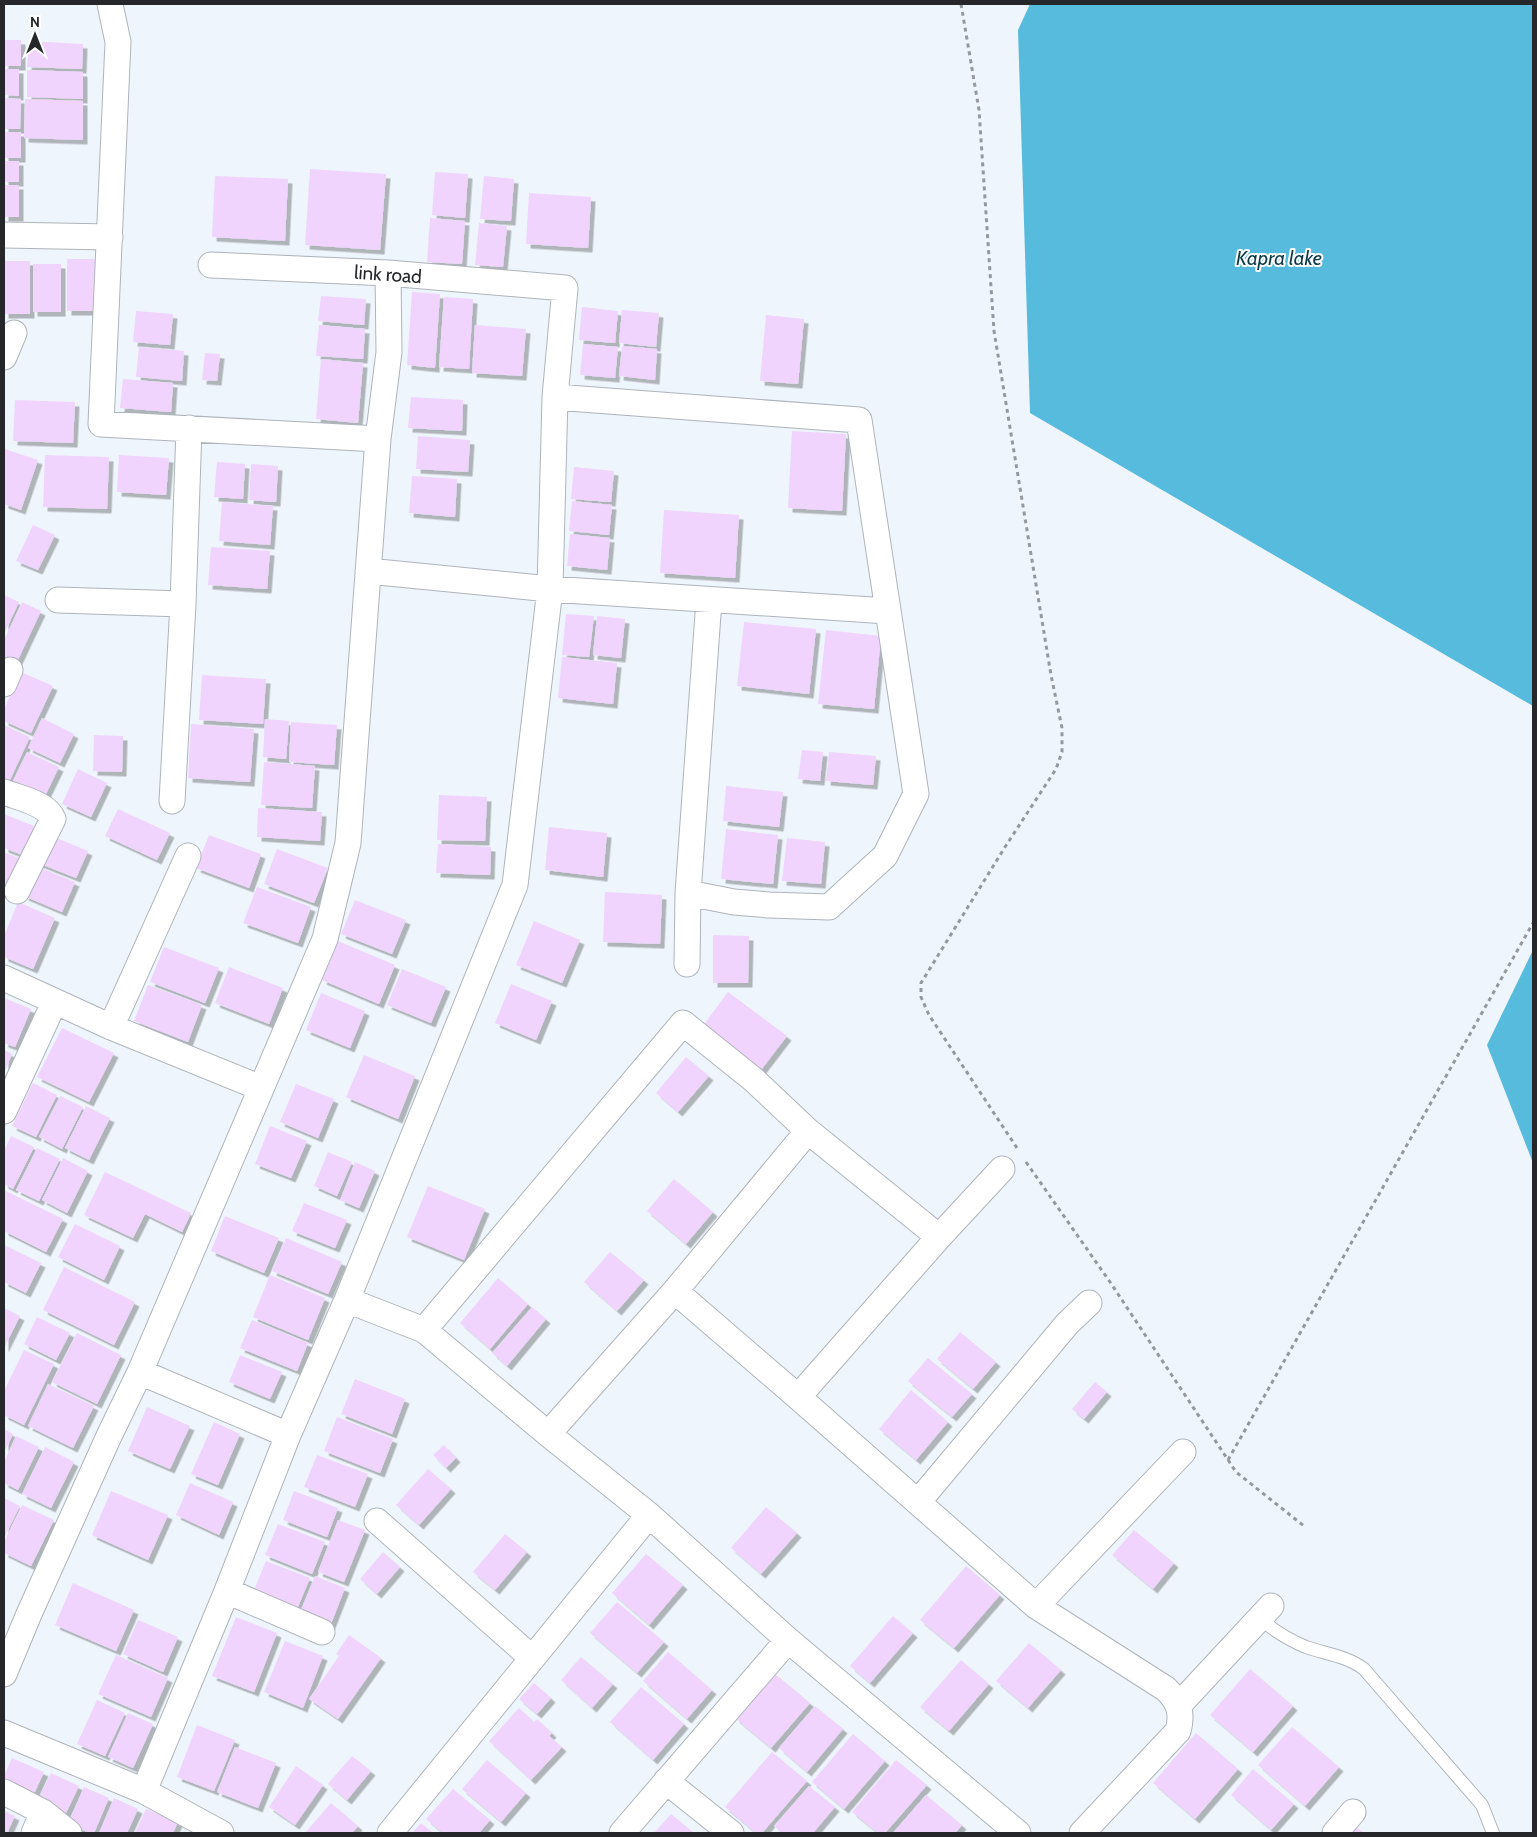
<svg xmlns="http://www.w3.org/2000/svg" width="1537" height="1837" viewBox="0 0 1537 1837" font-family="Cabin,sans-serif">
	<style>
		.water { fill: #56bbdd }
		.building { fill: #f0d4fe; filter: url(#shadow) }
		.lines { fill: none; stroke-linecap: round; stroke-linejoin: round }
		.service-casing { stroke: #afb4bb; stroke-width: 14 }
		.minor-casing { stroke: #afb4bb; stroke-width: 27 }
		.path { stroke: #95999e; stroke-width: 3; stroke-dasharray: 4 4; stroke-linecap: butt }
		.service { stroke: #fff; stroke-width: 12 }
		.minor { stroke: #fff; stroke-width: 25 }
		.labels { text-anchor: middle; stroke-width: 4; stroke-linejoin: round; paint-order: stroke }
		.street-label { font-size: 19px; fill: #25272a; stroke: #fff }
		.water-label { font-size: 20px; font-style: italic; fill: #0c3a49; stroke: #fff }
	</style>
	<defs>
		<filter id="shadow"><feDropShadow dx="4.5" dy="4.5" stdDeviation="0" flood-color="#0004"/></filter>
	</defs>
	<rect width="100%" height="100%" fill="#eff5fc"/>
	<path class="water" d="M 1030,4 L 1533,4 L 1533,706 L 1030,413 L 1018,30 Z
		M 1533,950 L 1533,1163 L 1487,1045 Z"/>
	<path class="building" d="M 4,40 L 21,40 L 21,66 L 4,66 Z
		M 29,41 L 83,44 L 82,69 L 27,67 Z
		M 4,69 L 19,69 L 19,96 L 4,95 Z
		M 27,70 L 83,72 L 83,99 L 27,97 Z
		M 4,98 L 21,99 L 20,129 L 4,129 Z
		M 25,99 L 83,101 L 83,140 L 24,138 Z
		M 4,132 L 21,132 L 21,158 L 4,158 Z
		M 4,161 L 19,161 L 19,182 L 4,182 Z
		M 310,169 L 386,174 L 380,250 L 305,245 Z
		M 435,172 L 468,174 L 465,218 L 432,215 Z
		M 215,176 L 288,179 L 285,241 L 212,237 Z
		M 484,176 L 514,179 L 511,221 L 480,219 Z
		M 4,185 L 19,185 L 19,217 L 4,217 Z
		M 529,193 L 591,197 L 588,248 L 526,244 Z
		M 430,218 L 465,221 L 462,264 L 427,262 Z
		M 479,223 L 507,226 L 503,267 L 475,265 Z
		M 67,259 L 95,259 L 95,311 L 67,311 Z
		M 4,261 L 30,261 L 30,314 L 4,314 Z
		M 33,264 L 61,264 L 61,312 L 33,312 Z
		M 412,292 L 440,294 L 435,368 L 407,365 Z
		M 321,296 L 366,299 L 364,325 L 318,321 Z
		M 444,297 L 473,299 L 469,369 L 439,367 Z
		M 582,307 L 618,311 L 615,343 L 579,340 Z
		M 622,310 L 659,313 L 656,347 L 619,343 Z
		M 136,311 L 173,314 L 170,345 L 133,342 Z
		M 766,315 L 804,319 L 798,384 L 760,381 Z
		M 319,325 L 365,329 L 363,359 L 316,356 Z
		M 475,325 L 526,329 L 522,376 L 472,373 Z
		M 583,344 L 618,347 L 615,378 L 580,375 Z
		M 622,346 L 657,349 L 655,380 L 619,376 Z
		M 139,347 L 184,351 L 182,381 L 136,377 Z
		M 205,353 L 220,354 L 217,381 L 202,380 Z
		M 321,359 L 363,363 L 358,423 L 316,419 Z
		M 123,379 L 173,383 L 171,412 L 120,408 Z
		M 411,397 L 463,400 L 462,431 L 408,428 Z
		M 15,400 L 75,402 L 73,443 L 13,441 Z
		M 792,431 L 846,434 L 842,511 L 788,508 Z
		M 418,436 L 470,440 L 468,472 L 416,469 Z
		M 5,449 L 38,460 L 21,510 L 4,504 Z
		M 45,455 L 109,457 L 107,509 L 43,507 Z
		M 119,455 L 169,458 L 166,495 L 117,492 Z
		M 217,462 L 245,464 L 243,499 L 214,497 Z
		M 251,464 L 278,466 L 276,502 L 249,500 Z
		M 574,467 L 614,471 L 611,502 L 571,499 Z
		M 412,476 L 457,479 L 455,517 L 409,513 Z
		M 572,501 L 612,505 L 609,535 L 569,531 Z
		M 222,502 L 273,506 L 270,545 L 219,541 Z
		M 664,510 L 739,515 L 735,578 L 660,573 Z
		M 33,525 L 55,535 L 38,570 L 16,561 Z
		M 570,534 L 610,538 L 607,570 L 567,566 Z
		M 211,547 L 270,551 L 267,589 L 208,585 Z
		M 4,595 L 19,602 L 4,634 Z
		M 22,602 L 41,611 L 15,666 L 4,661 L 4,640 Z
		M 566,614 L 594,616 L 589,657 L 562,655 Z
		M 597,616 L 625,619 L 621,658 L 593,655 Z
		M 744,622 L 816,629 L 809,694 L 737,686 Z
		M 826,630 L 881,636 L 874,709 L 818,704 Z
		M 562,657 L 617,663 L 613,704 L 558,698 Z
		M 21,672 L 53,686 L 31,733 L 4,721 L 4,709 Z
		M 202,675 L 266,679 L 263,724 L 199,720 Z
		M 42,718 L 74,734 L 60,763 L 28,748 Z
		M 265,719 L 289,721 L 286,759 L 263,757 Z
		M 291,722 L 337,725 L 334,765 L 289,762 Z
		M 191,724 L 254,729 L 250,782 L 188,778 Z
		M 4,725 L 30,737 L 9,782 L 4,780 Z
		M 94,735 L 123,736 L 122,772 L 93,771 Z
		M 802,750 L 823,752 L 820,781 L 798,779 Z
		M 27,752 L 59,767 L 43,800 L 11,785 Z
		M 829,752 L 876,756 L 873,785 L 826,781 Z
		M 264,762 L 315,766 L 312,808 L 261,805 Z
		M 78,769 L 107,783 L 91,817 L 62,804 Z
		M 726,786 L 783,792 L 779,827 L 723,821 Z
		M 439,795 L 487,797 L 485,841 L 437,840 Z
		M 258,808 L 322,812 L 320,841 L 257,837 Z
		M 118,809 L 170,833 L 157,860 L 105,836 Z
		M 4,814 L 34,826 L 22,855 L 4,848 Z
		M 549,827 L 607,833 L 603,877 L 545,870 Z
		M 726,829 L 778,835 L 773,884 L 721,879 Z
		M 49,835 L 88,851 L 76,878 L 38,863 Z
		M 209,835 L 261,854 L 249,888 L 196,868 Z
		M 787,838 L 825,842 L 821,884 L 782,881 Z
		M 438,844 L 491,847 L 490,875 L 436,873 Z
		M 277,849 L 328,868 L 314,903 L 264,884 Z
		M 4,852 L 21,859 L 9,886 L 4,884 Z
		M 36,866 L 75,882 L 62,912 L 24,896 Z
		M 257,887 L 311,907 L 298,943 L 243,923 Z
		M 605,892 L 662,895 L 660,944 L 603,942 Z
		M 355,900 L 406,920 L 392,954 L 341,934 Z
		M 18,902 L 55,918 L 33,969 L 4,957 L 4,936 Z
		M 534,921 L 580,940 L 562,983 L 516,965 Z
		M 713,935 L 749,936 L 748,983 L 713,983 Z
		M 338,941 L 395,965 L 379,1004 L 322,980 Z
		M 164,947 L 219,968 L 205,1003 L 150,982 Z
		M 229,967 L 283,988 L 269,1024 L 215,1003 Z
		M 402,969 L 446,987 L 431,1023 L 387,1005 Z
		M 511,984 L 552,1001 L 536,1040 L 495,1023 Z
		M 148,985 L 202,1005 L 188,1042 L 134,1021 Z
		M 728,992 L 787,1036 L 761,1070 L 702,1027 Z
		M 321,993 L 365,1011 L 350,1048 L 306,1030 Z
		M 4,998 L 31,1009 L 15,1047 L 4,1043 Z
		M 62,1028 L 114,1053 L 89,1102 L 37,1077 Z
		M 4,1050 L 12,1054 L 4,1073 Z
		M 364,1055 L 415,1076 L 398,1119 L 346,1097 Z
		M 686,1057 L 709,1076 L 678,1112 L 656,1093 Z
		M 33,1083 L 57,1095 L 36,1137 L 12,1126 Z
		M 296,1084 L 334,1099 L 318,1138 L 280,1122 Z
		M 60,1096 L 83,1107 L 62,1149 L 39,1137 Z
		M 86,1106 L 110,1118 L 89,1160 L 65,1148 Z
		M 270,1126 L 307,1141 L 291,1178 L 255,1164 Z
		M 11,1136 L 34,1147 L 13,1189 L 4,1184 L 4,1151 Z
		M 37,1148 L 60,1159 L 39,1201 L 16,1190 Z
		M 328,1152 L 352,1162 L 337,1196 L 314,1186 Z
		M 63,1158 L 88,1171 L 67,1213 L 42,1200 Z
		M 355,1162 L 375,1171 L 359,1208 L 340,1200 Z
		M 105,1172 L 191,1213 L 182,1232 L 145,1214 L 133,1238 L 84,1215 Z
		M 674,1179 L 713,1212 L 686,1244 L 647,1211 Z
		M 428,1186 L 485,1209 L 464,1260 L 407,1237 Z
		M 4,1190 L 63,1219 L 46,1252 L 4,1231 Z
		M 304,1203 L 347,1220 L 335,1248 L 292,1231 Z
		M 225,1216 L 279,1238 L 264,1273 L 211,1251 Z
		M 75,1224 L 120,1246 L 104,1280 L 58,1257 Z
		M 286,1238 L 342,1262 L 328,1294 L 272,1271 Z
		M 4,1245 L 41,1263 L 26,1293 L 4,1282 Z
		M 610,1252 L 644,1280 L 617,1311 L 584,1282 Z
		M 64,1267 L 135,1302 L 114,1345 L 43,1310 Z
		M 270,1275 L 325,1298 L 308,1340 L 253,1317 Z
		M 498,1278 L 528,1304 L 490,1349 L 460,1323 Z
		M 532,1307 L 546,1319 L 507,1366 L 492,1353 Z
		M 4,1308 L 20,1316 L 4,1348 Z
		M 37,1317 L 70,1333 L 56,1360 L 24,1344 Z
		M 252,1320 L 308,1343 L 297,1371 L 240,1348 Z
		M 960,1332 L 996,1362 L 973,1389 L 937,1359 Z
		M 77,1333 L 121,1355 L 97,1404 L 52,1382 Z
		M 24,1350 L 54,1364 L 24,1425 L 4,1415 L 4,1391 Z
		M 240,1355 L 282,1372 L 270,1399 L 229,1382 Z
		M 928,1358 L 972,1394 L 952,1417 L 908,1381 Z
		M 355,1379 L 405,1399 L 392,1434 L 341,1414 Z
		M 1095,1382 L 1107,1392 L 1084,1419 L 1072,1409 Z
		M 48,1384 L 94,1406 L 73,1448 L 28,1426 Z
		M 911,1390 L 948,1422 L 916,1460 L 879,1429 Z
		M 147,1407 L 190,1426 L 170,1469 L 128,1451 Z
		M 337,1417 L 393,1439 L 380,1473 L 324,1451 Z
		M 214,1422 L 240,1434 L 218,1485 L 191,1474 Z
		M 4,1429 L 13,1434 L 4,1453 Z
		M 16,1436 L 39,1447 L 18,1490 L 4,1483 L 4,1462 Z
		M 444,1445 L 456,1458 L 446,1468 L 433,1455 Z
		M 45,1447 L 74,1462 L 51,1508 L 22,1494 Z
		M 317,1455 L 368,1474 L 355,1507 L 304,1487 Z
		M 428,1469 L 451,1489 L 419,1525 L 396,1505 Z
		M 190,1483 L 233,1502 L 219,1535 L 176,1515 Z
		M 111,1491 L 168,1515 L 148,1560 L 92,1535 Z
		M 294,1491 L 338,1508 L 327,1537 L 283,1520 Z
		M 4,1498 L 20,1506 L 4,1538 Z
		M 22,1505 L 54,1520 L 31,1566 L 4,1553 L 4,1542 Z
		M 766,1507 L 797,1533 L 761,1574 L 731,1548 Z
		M 338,1520 L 365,1530 L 344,1582 L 318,1572 Z
		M 278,1524 L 325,1542 L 312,1574 L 265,1555 Z
		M 1134,1530 L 1174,1563 L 1153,1589 L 1112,1555 Z
		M 505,1534 L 527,1552 L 495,1590 L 473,1572 Z
		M 383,1552 L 400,1567 L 377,1594 L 360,1579 Z
		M 646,1554 L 683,1585 L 649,1625 L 612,1593 Z
		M 266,1561 L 310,1578 L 295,1614 L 251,1597 Z
		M 966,1566 L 1000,1595 L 954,1648 L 920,1620 Z
		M 315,1576 L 345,1588 L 329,1629 L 298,1617 Z
		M 73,1583 L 134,1610 L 116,1651 L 55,1625 Z
		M 617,1602 L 664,1642 L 637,1673 L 590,1633 Z
		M 893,1616 L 913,1633 L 870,1683 L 850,1666 Z
		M 236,1617 L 277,1633 L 254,1692 L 212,1676 Z
		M 138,1620 L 178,1637 L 163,1672 L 123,1654 Z
		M 349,1635 L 381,1658 L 338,1719 L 309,1699 L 339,1656 L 336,1654 Z
		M 285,1641 L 323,1656 L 303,1708 L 264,1692 Z
		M 1029,1643 L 1061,1670 L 1028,1708 L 996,1681 Z
		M 668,1652 L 712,1690 L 687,1719 L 643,1681 Z
		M 116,1655 L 168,1678 L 151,1717 L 98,1694 Z
		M 581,1657 L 613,1684 L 592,1708 L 561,1680 Z
		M 961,1660 L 989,1684 L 949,1731 L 920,1707 Z
		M 1250,1669 L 1293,1706 L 1253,1752 L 1210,1715 Z
		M 774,1673 L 810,1703 L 771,1748 L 735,1718 Z
		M 534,1683 L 551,1698 L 537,1714 L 519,1699 Z
		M 641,1687 L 684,1724 L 653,1760 L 610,1722 Z
		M 97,1700 L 125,1713 L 105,1756 L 77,1744 Z
		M 815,1706 L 843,1729 L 807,1772 L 779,1748 Z
		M 519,1708 L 534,1722 L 537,1719 L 552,1733 L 549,1736 L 562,1747 L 531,1780 L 489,1741 Z
		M 128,1713 L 153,1724 L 133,1768 L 108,1757 Z
		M 197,1725 L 235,1740 L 214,1791 L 177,1777 Z
		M 1292,1727 L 1339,1767 L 1305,1806 L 1258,1765 Z
		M 1196,1733 L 1238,1769 L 1195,1819 L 1153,1783 Z
		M 853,1734 L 885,1761 L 844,1809 L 812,1782 Z
		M 235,1747 L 276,1763 L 258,1808 L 217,1792 Z
		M 772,1752 L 807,1781 L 762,1833 L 756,1833 L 725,1807 Z
		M 352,1756 L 371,1771 L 347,1800 L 328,1784 Z
		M 12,1758 L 44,1772 L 33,1796 L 4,1783 L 4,1776 Z
		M 487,1760 L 526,1793 L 501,1822 L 462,1789 Z
		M 896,1760 L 927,1785 L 885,1833 L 878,1833 L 852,1812 Z
		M 296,1766 L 323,1785 L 295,1825 L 269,1807 Z
		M 1253,1769 L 1294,1804 L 1271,1830 L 1231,1795 Z
		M 51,1773 L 79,1786 L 65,1815 L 37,1802 Z
		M 809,1786 L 835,1807 L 813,1833 L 782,1833 L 774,1826 Z
		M 84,1787 L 109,1798 L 94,1833 L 90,1833 L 68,1824 Z
		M 453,1789 L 490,1820 L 479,1833 L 443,1833 L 426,1819 Z
		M 926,1795 L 962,1825 L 955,1833 L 893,1833 Z
		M 114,1798 L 138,1809 L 127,1833 L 99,1833 Z
		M 331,1803 L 358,1826 L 352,1833 L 305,1833 Z
		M 146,1809 L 178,1822 L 173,1833 L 135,1833 Z
		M 4,1811 L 15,1816 L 7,1833 L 4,1833 Z
		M 671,1814 L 694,1833 L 654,1833 Z
		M 421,1823 L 433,1833 L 412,1833 Z
		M 1356,1827 L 1364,1833 L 1351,1833 Z"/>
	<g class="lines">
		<g class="service-casing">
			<path id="service" d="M 1259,1618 C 1272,1629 1289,1640 1306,1647 C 1326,1654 1347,1656 1364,1669 L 1482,1805 L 1493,1833"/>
		</g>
		<g class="minor-casing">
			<path id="minor" d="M 110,4 L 118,42 L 101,424 L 378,439
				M 4,235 L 110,237
				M 4,357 L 14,333
				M 555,397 L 859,420 L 916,794 L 885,856 L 829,907 L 769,905 L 734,902 L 688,893
				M 368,571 L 550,589 L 888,611
				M 58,600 L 183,604
				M 4,684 L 10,670
				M 4,792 C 19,798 47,803 53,819 L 17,891
				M 172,801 L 183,604 L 189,428
				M 687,964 L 688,893 L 709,600
				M 4,978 L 111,1027 L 261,1088
				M 111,1027 L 188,856
				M 4,1111 L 54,1003
				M 675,1291 L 798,1397 L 1036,1606 L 1166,1689 C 1179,1702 1183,1713 1178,1731 L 1082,1833
				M 347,1300 L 424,1330 L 548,1434 L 649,1515 L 788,1640 L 1018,1833
				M 424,1330 L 683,1023 L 754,1080 L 808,1131 L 939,1237
				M 140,1372 L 288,1435
				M 798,1397 L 939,1237 L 1002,1169
				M 548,1434 L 675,1291 L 808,1131
				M 918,1502 L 1067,1324 L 1089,1303
				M 377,1521 L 532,1658
				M 227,1591 L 322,1632
				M 1036,1606 L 1183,1452
				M 4,1674 L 29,1614 L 109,1436 L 140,1372 L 325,939 L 348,843 L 378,439 L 389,352 L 388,273
				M 1178,1706 L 1271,1606
				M 4,1733 L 144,1791 L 221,1833
				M 666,1781 L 731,1833
				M 144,1791 L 227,1591 L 288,1435 L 347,1300 L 515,885 L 550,589 L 555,397 L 565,288 L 388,273 L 211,265
				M 4,1792 L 43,1812 L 69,1833
				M 34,1833 L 43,1812
				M 390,1833 L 649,1515
				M 622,1833 L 788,1640
				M 1335,1833 L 1353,1812"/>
		</g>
		<path class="path" d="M 961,4 L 979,110 L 994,331 L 1051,675 L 1062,728 L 1062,752 L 1056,769 L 1005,847 L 921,983 L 921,997 L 929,1015 L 1017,1148
			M 1026,1162 L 1110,1282 L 1236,1472 L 1304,1526
			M 1228,1460 L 1533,923"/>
		<use href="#service" class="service"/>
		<use href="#minor" class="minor"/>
	</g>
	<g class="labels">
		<g class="street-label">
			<text transform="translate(388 274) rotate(4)" y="7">link road</text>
		</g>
		<g class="water-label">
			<text x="1279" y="265">Kapra lake</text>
		</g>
	</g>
	<rect width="1537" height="1837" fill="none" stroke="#25272a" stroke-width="10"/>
	<g transform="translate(35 35)" stroke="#ffffff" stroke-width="4" paint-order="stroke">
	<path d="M0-4L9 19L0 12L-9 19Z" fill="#25272a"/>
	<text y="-8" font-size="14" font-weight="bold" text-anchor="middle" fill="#25272a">N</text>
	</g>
</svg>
